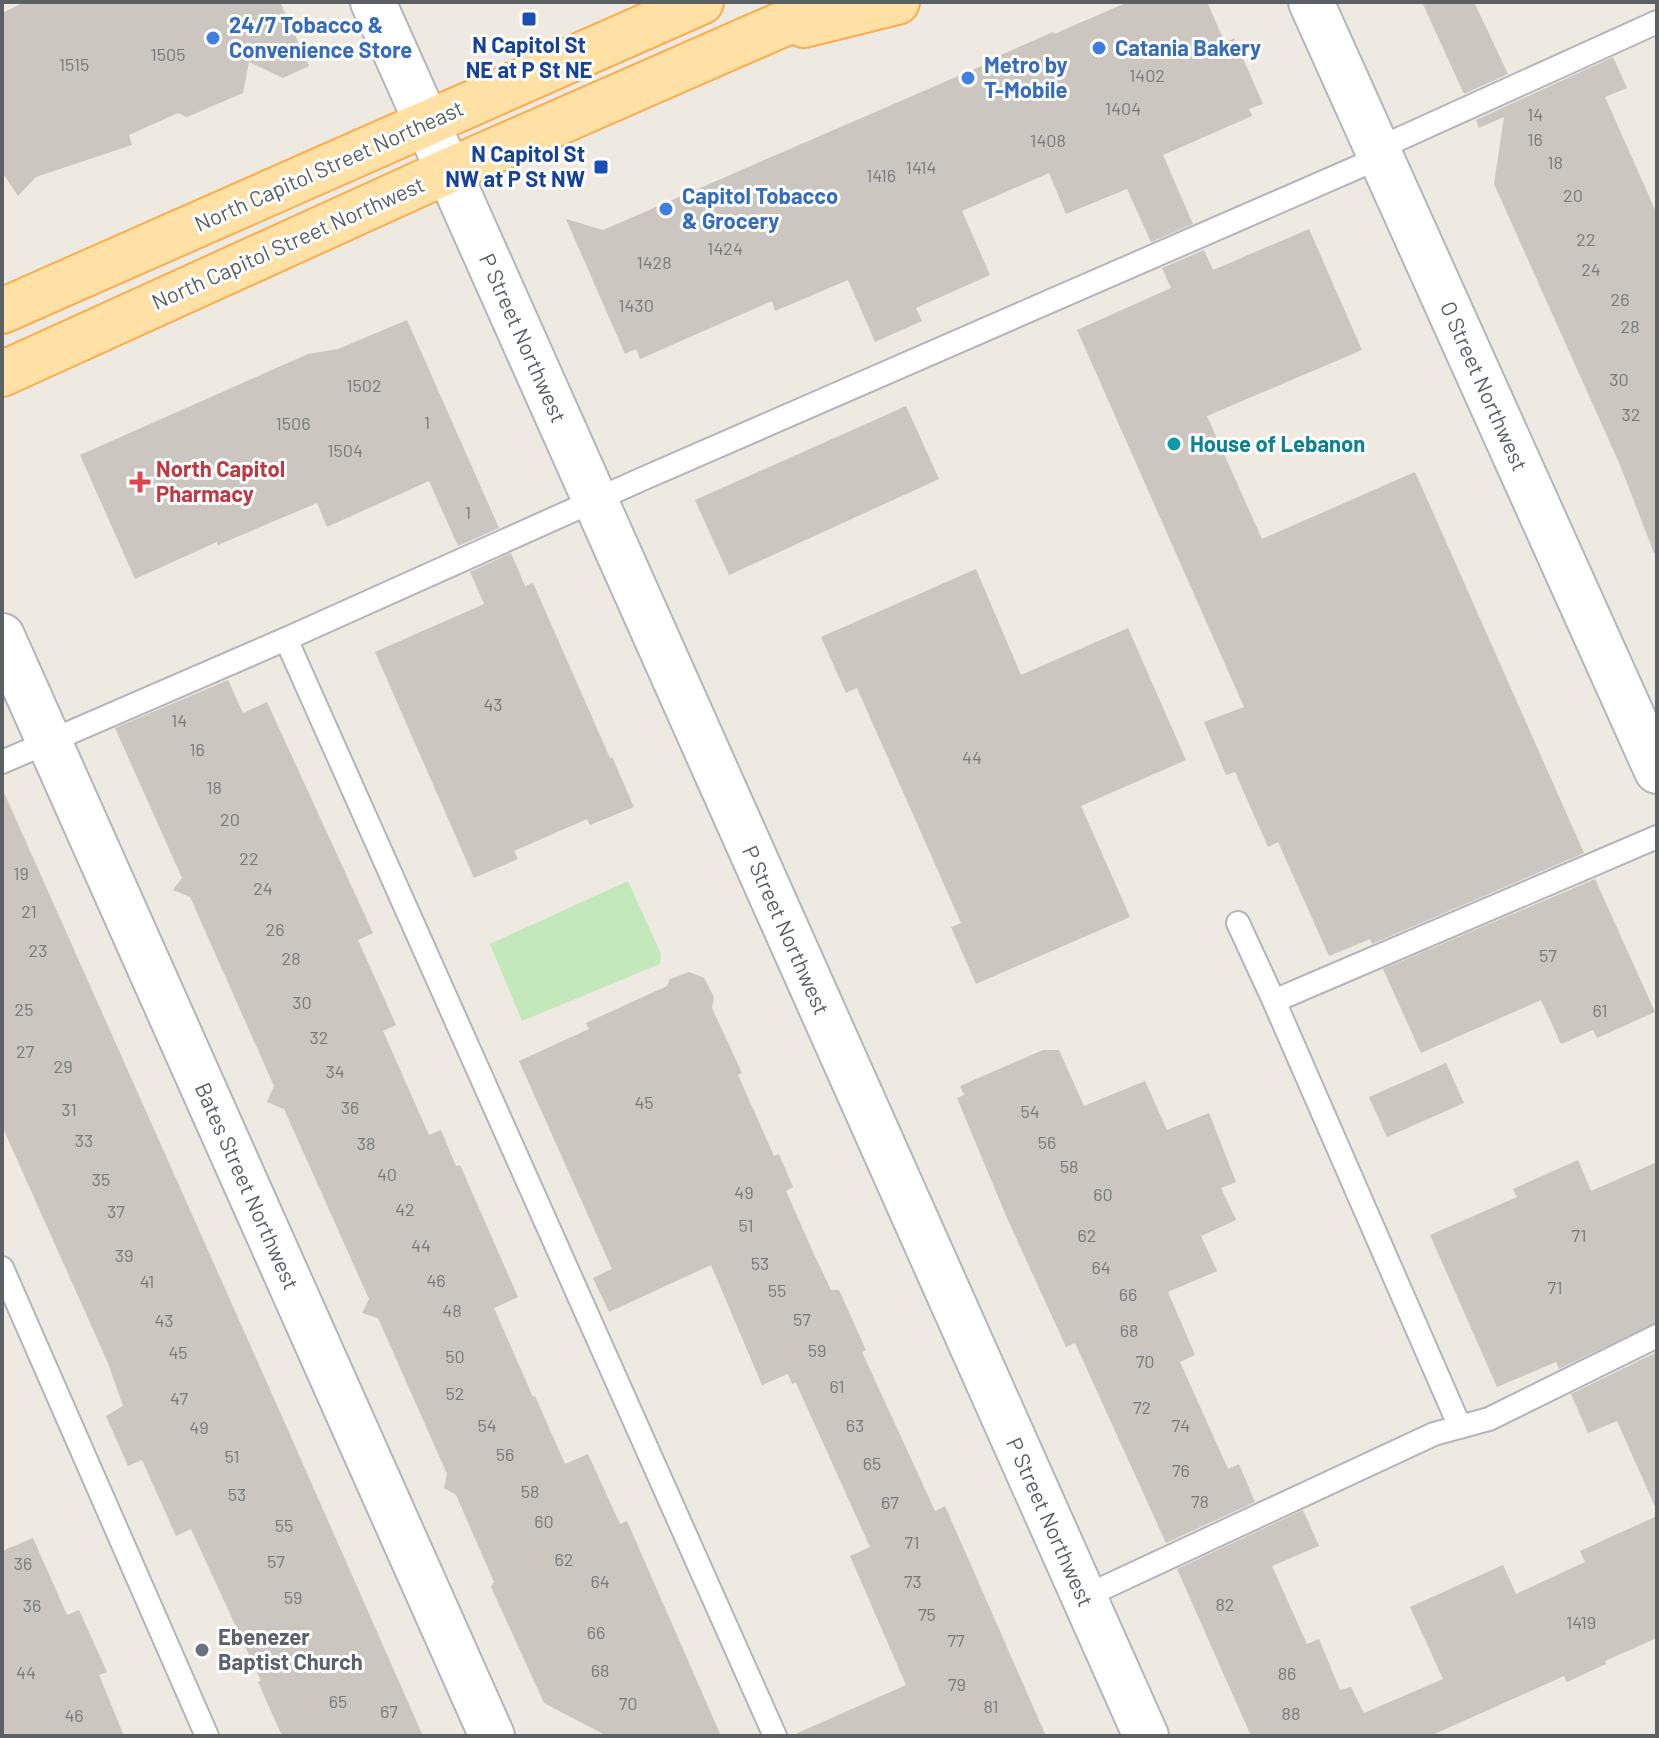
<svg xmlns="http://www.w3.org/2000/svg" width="1659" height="1738" viewBox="0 0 1659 1738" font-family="Barlow,sans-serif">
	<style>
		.green { fill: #c3e8bc }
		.building { fill: #cbc6c0 }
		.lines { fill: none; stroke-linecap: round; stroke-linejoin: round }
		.lane-casing { stroke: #b2b6ba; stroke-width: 26 }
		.street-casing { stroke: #b2b6ba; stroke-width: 48 }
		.secondary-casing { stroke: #b1b7ba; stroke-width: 48 }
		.primary-casing { stroke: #fbad4d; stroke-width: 48 }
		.lane { stroke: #fff; stroke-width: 22 }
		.street { stroke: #fff; stroke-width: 44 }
		.secondary { stroke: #fff; stroke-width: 44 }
		.primary { stroke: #ffe1a5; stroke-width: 44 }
		.transit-dot { fill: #1a4fb4; stroke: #fff; stroke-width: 3 }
		.shop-dot { fill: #3f7fe0; stroke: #fff; stroke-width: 3 }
		.culture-dot { fill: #0f9aa8; stroke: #fff; stroke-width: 3 }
		.health-dot { fill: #e0444e; stroke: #fff; stroke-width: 3 }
		.worship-dot { fill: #6b7280; stroke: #fff; stroke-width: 3 }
		.labels { text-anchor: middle; stroke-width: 6; stroke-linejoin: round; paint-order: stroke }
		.number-label { font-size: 18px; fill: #767a7a }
		.shop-label { font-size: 22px; font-weight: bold; fill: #366cbe; stroke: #fff; text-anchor: start }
		.transit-label { font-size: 22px; font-weight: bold; fill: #164399; stroke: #fff }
		.street-label { font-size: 22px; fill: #5a6063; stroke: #fff }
		.culture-label { font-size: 22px; font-weight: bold; fill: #0d838f; stroke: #fff; text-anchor: start }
		.health-label { font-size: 22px; font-weight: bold; fill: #be3a42; stroke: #fff; text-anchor: start }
		.worship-label { font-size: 22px; font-weight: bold; fill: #5b616d; stroke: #fff; text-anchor: start }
	</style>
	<rect width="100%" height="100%" fill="#eee9e1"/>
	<path class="green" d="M 628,881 L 661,954 L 660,964 L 522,1021 L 490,944 Z"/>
	<path class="building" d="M 25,2 L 280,2 L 309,66 L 283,78 L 249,62 L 243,93 L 187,117 L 178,113 L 129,135 L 132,145 L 36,177 L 18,196 L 2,172 L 2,13 Z
		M 1128,2 L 1207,2 L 1225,43 L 1234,38 L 1263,104 L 1249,109 L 1252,116 L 1163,155 L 1193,224 L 1151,242 L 1127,189 L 1066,214 L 1049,173 L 962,211 L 990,275 L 916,308 L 922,321 L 875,342 L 848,280 L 775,311 L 772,301 L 640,359 L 636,349 L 625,354 L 566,219 L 603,230 L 986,64 L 985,62 L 1053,32 L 1054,34 Z
		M 1422,2 L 1474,2 L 1508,74 L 1464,94 Z
		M 1613,57 L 1627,88 L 1605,97 L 1657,214 L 1657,552 L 1654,553 L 1620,465 L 1494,184 L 1504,117 L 1479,128 L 1476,120 Z
		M 1309,229 L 1362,350 L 1207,416 L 1262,539 L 1415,472 L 1584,853 L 1372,944 L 1370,939 L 1329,956 L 1278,842 L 1268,847 L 1235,772 L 1226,775 L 1204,722 L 1244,707 L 1077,330 L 1171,288 L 1162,268 L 1204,250 L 1213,270 Z
		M 407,320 L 499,528 L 458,546 L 429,481 L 327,527 L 317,503 L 218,545 L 217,542 L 135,579 L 80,455 L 308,354 L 338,349 Z
		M 906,406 L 939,479 L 729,575 L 695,500 Z
		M 511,553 L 525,586 L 533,583 L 610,758 L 612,757 L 634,807 L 590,825 L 587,819 L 514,851 L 518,859 L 474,878 L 375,652 L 484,604 L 470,572 Z
		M 976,569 L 1021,675 L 1128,628 L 1186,760 L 1081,806 L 1130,917 L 976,984 L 951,927 L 961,923 L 857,688 L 846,693 L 821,637 Z
		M 228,680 L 243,713 L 267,702 L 373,933 L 358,940 L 396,1025 L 383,1031 L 429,1135 L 441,1130 L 456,1166 L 460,1165 L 518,1297 L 494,1308 L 533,1397 L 535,1396 L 565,1464 L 588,1454 L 620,1524 L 627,1521 L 721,1736 L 607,1736 L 544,1703 L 491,1587 L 494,1582 L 456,1495 L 444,1488 L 447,1474 L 378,1318 L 362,1313 L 369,1299 L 284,1109 L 267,1102 L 274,1086 L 190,897 L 173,890 L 182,878 L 115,728 Z
		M 2,788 L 280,1412 L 423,1736 L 282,1736 L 258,1682 L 261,1681 L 191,1529 L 176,1536 L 142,1460 L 128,1466 L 106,1416 L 123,1406 L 108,1363 L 2,1126 Z
		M 1595,879 L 1655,1012 L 1597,1038 L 1593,1030 L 1561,1044 L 1541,1000 L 1421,1053 L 1383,969 Z
		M 689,972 L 704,978 L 714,997 L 712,1008 L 742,1073 L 738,1075 L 774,1156 L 779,1154 L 793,1187 L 786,1191 L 813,1252 L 831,1290 L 839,1290 L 866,1350 L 862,1352 L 935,1511 L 945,1506 L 1046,1736 L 791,1736 L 906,1685 L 850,1556 L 870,1547 L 796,1383 L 792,1384 L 788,1374 L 762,1385 L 711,1265 L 609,1312 L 593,1278 L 612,1269 L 519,1061 L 589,1029 L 586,1023 L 667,986 L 670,979 Z
		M 1043,1050 L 1059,1050 L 1084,1106 L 1145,1081 L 1167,1130 L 1209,1113 L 1236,1182 L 1221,1188 L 1236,1220 L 1201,1236 L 1217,1271 L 1168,1292 L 1195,1355 L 1180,1362 L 1228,1469 L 1239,1464 L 1255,1502 L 1166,1543 L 1075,1343 L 1066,1347 L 1007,1218 L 957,1098 L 964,1095 L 960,1086 Z
		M 1446,1063 L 1464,1103 L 1387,1137 L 1369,1097 Z
		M 1578,1160 L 1591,1191 L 1657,1162 L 1657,1322 L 1559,1369 L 1556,1362 L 1497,1387 L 1430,1235 L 1517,1197 L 1513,1189 Z
		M 1657,1352 L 1657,1511 L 1617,1421 L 1588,1433 L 1571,1394 Z
		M 1303,1510 L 1319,1546 L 1272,1566 L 1307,1644 L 1319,1639 L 1340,1690 L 1351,1687 L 1364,1713 L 1443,1679 L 1410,1607 L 1503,1565 L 1516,1594 L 1585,1562 L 1580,1551 L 1657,1516 L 1657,1638 L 1605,1661 L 1606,1664 L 1567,1682 L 1564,1676 L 1430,1736 L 1251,1736 L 1177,1569 Z
		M 33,1538 L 67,1615 L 79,1610 L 107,1672 L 99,1675 L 124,1736 L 2,1736 L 2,1551 Z"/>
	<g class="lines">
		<g class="lane-casing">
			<path id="lane" d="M 1377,149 L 1657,22
				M 2,762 L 286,639
				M 1238,923 L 1274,1001 L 1657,837
				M 1274,1001 L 1460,1427
				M 2,1268 L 207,1736
				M 1084,1597 L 1434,1434 L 1489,1419 L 1657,1336
				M 775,1736 L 286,639 L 640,480 L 1381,157"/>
		</g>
		<g class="street-casing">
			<path id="street" d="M 373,2 L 427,123
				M 2,636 L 492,1736"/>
		</g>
		<g class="secondary-casing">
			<path id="secondary" d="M 1311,2 L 1657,771
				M 427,123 L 1146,1736"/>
		</g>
		<g class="primary-casing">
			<path id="primary" d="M 804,25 L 897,2
				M 2,311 L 701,2
				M 2,374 L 448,171 L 833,2"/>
		</g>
		<use href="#lane" class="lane"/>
		<use href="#street" class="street"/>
		<use href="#secondary" class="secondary"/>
		<use href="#primary" class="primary"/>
	</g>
	<g class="transit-dot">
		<rect x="521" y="11" width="16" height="16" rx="4"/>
		<rect x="593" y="159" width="16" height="16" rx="4"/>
	</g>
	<g class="shop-dot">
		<circle cx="213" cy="38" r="8"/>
		<circle cx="1099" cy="48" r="8"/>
		<circle cx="968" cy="78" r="8"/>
		<circle cx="666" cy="209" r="8"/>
	</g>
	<circle class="culture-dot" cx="1174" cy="444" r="8"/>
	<path class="health-dot" d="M136 470h8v8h8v8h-8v8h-8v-8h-8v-8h8z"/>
	<circle class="worship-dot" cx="202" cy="1650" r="8"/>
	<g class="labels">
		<g class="number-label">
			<text x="168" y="61">1505</text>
			<text x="74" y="71">1515</text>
			<text x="1147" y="82">1402</text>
			<text x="1123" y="115">1404</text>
			<text x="1535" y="121">14</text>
			<text x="1535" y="146">16</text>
			<text x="1048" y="147">1408</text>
			<text x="1555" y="169">18</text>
			<text x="921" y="174">1414</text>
			<text x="881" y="182">1416</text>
			<text x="1573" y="202">20</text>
			<text x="1586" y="246">22</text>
			<text x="725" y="255">1424</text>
			<text x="654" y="269">1428</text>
			<text x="1591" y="276">24</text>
			<text x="1620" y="306">26</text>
			<text x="636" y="312">1430</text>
			<text x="1630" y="333">28</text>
			<text x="1619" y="386">30</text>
			<text x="364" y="392">1502</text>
			<text x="1631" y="421">32</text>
			<text x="427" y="429">1</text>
			<text x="293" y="430">1506</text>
			<text x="345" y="457">1504</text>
			<text x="468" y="519">1</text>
			<text x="493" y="711">43</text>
			<text x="179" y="727">14</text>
			<text x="197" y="756">16</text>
			<text x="972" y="764">44</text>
			<text x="214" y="794">18</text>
			<text x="230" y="826">20</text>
			<text x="249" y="865">22</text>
			<text x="21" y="880">19</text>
			<text x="263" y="895">24</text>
			<text x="29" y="918">21</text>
			<text x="275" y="936">26</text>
			<text x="38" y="957">23</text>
			<text x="1548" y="962">57</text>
			<text x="291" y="965">28</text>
			<text x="302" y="1009">30</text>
			<text x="24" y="1016">25</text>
			<text x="1600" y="1017">61</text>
			<text x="319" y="1044">32</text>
			<text x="25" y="1058">27</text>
			<text x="63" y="1073">29</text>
			<text x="335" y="1078">34</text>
			<text x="644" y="1109">45</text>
			<text x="350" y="1114">36</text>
			<text x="69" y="1116">31</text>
			<text x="1030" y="1118">54</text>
			<text x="84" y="1147">33</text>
			<text x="1047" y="1149">56</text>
			<text x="366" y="1150">38</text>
			<text x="1069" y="1173">58</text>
			<text x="387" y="1181">40</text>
			<text x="101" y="1186">35</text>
			<text x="744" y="1199">49</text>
			<text x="1103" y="1201">60</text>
			<text x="405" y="1216">42</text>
			<text x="116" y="1218">37</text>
			<text x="746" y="1232">51</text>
			<text x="1087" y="1242">62</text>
			<text x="1579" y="1242">71</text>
			<text x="421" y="1252">44</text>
			<text x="124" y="1262">39</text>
			<text x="760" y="1270">53</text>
			<text x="1101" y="1274">64</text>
			<text x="436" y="1287">46</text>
			<text x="147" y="1288">41</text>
			<text x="1555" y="1294">71</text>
			<text x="777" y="1297">55</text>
			<text x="1128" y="1301">66</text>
			<text x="452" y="1317">48</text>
			<text x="802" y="1326">57</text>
			<text x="164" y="1327">43</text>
			<text x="1129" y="1337">68</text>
			<text x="817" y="1357">59</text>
			<text x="178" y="1359">45</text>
			<text x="455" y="1363">50</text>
			<text x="1145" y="1368">70</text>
			<text x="837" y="1393">61</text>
			<text x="455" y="1400">52</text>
			<text x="179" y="1405">47</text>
			<text x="1142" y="1414">72</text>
			<text x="487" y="1432">54</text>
			<text x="855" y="1432">63</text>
			<text x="1181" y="1432">74</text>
			<text x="199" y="1434">49</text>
			<text x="505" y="1461">56</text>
			<text x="232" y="1463">51</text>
			<text x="872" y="1470">65</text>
			<text x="1181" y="1477">76</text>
			<text x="530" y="1498">58</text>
			<text x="237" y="1501">53</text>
			<text x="1200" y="1508">78</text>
			<text x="890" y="1509">67</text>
			<text x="544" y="1528">60</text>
			<text x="284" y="1532">55</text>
			<text x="912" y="1549">71</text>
			<text x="564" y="1566">62</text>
			<text x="276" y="1568">57</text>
			<text x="23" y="1570">36</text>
			<text x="600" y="1588">64</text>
			<text x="913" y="1588">73</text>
			<text x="293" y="1604">59</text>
			<text x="1225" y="1611">82</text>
			<text x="32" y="1612">36</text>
			<text x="927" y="1621">75</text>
			<text x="1581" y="1629">1419</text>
			<text x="596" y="1639">66</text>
			<text x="956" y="1647">77</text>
			<text x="600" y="1677">68</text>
			<text x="26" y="1679">44</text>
			<text x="1287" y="1680">86</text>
			<text x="957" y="1691">79</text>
			<text x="338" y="1708">65</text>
			<text x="628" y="1710">70</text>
			<text x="991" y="1713">81</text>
			<text x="389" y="1718">67</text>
			<text x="1291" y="1720">88</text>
			<text x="74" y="1722">46</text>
		</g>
		<g class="shop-label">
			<text x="229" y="33">24/7 Tobacco &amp;<tspan x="229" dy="25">Convenience Store</tspan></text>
			<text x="1115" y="56">Catania Bakery</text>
			<text x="984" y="73">Metro by<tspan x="984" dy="25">T-Mobile</tspan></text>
			<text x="682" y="204">Capitol Tobacco<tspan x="682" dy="25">&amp; Grocery</tspan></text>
		</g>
		<g class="transit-label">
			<text x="529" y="53">N Capitol St<tspan x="529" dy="25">NE at P St NE</tspan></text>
			<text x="585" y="162" text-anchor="end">N Capitol St<tspan x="585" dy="25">NW at P St NW</tspan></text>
		</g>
		<g class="street-label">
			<text transform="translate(329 166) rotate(-24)" y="8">North Capitol Street Northeast</text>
			<text transform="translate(288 243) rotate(-24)" y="8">North Capitol Street Northwest</text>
			<text transform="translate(523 338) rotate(66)" y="8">P Street Northwest</text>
			<text transform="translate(1484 386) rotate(66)" y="8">O Street Northwest</text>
			<text transform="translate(786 930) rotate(66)" y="8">P Street Northwest</text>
			<text transform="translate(247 1186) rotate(66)" y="8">Bates Street Northwest</text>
			<text transform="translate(1050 1522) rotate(66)" y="8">P Street Northwest</text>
		</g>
		<g class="culture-label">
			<text x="1190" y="452">House of Lebanon</text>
		</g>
		<g class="health-label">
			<text x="156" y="477">North Capitol<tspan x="156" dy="25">Pharmacy</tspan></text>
		</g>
		<g class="worship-label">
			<text x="218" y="1645">Ebenezer<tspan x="218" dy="25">Baptist Church</tspan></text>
		</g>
	</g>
	<rect width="1659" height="1738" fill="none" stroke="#5a6063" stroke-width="8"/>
</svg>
